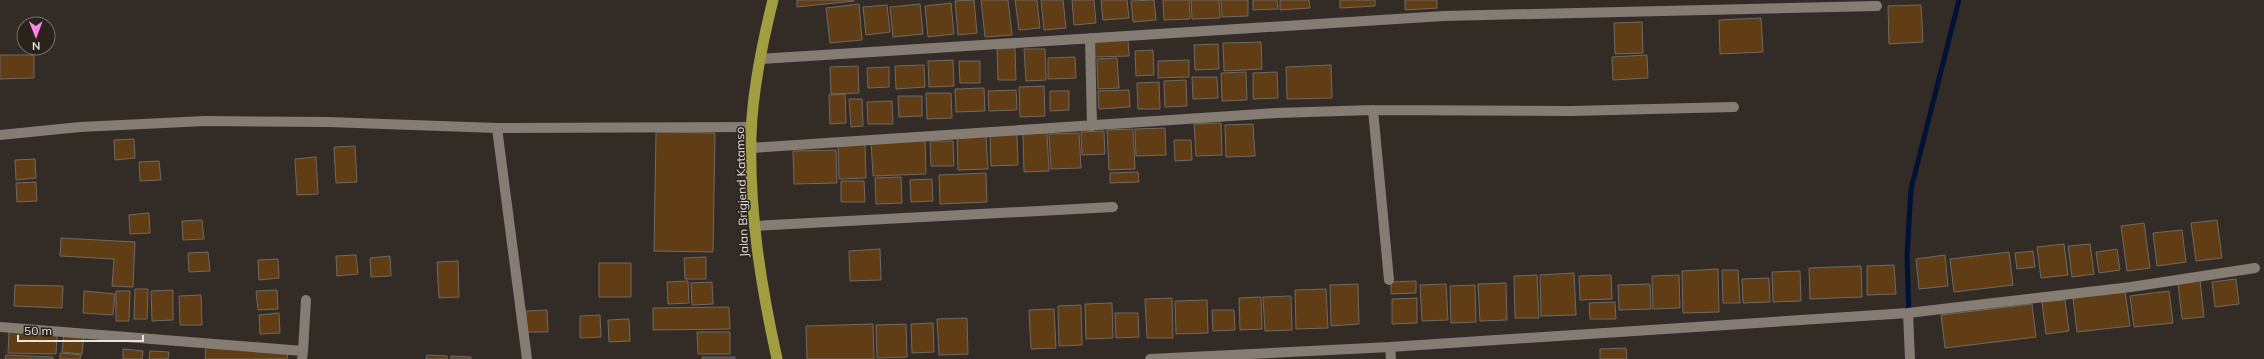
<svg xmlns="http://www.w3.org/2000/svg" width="2264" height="359" viewBox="0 0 2264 359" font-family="Mulish,sans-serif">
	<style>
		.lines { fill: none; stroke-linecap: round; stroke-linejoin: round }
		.stream { stroke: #001235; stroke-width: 5 }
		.building { fill: #603d14; stroke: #716962 }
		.minor { stroke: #857c74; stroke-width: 10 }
		.trunk { stroke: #a09e40; stroke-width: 11 }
		.labels { text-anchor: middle; stroke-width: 3; stroke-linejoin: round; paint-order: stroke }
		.street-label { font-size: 12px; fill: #e7e3de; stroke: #29231c }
	</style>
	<rect width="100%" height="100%" fill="#332c26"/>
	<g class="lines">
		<path class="stream" d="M 1909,315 L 1907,256 L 1911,189 L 1959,0"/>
	</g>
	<path class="building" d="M 797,0 L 854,0 L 854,1 L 797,7 Z
		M 974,0 L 977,33 L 958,35 L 955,1 Z
		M 981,0 L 1008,0 L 1012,35 L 985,37 Z
		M 1015,0 L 1037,0 L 1040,28 L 1019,30 Z
		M 1041,0 L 1063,0 L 1066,28 L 1044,30 Z
		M 1072,0 L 1094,0 L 1096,23 L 1074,25 Z
		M 1101,0 L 1127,0 L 1129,18 L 1103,20 Z
		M 1154,0 L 1156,20 L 1133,22 L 1131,1 Z
		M 1163,0 L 1189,0 L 1190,19 L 1164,20 Z
		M 1191,0 L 1219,0 L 1220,18 L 1192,19 Z
		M 1221,0 L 1248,0 L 1248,16 L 1222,17 Z
		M 1253,0 L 1277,0 L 1278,9 L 1253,10 Z
		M 1280,0 L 1309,0 L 1310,8 L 1280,10 Z
		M 1340,0 L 1375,0 L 1375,6 L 1340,8 Z
		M 1405,0 L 1437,0 L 1437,8 L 1405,10 Z
		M 951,3 L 954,34 L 928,37 L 925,6 Z
		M 859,4 L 862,40 L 830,43 L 826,8 Z
		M 920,4 L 923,34 L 893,37 L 890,7 Z
		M 887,5 L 890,32 L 866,35 L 863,7 Z
		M 1921,5 L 1923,42 L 1889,44 L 1888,6 Z
		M 1761,18 L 1763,52 L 1720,54 L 1719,20 Z
		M 1642,22 L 1643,53 L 1615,54 L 1614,23 Z
		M 1128,40 L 1129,56 L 1093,57 L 1092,41 Z
		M 1261,42 L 1262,69 L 1224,71 L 1223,43 Z
		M 1218,44 L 1219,69 L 1195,70 L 1194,45 Z
		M 1015,48 L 1016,80 L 998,80 L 997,49 Z
		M 1024,49 L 1045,49 L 1046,80 L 1026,81 Z
		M 1153,50 L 1154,75 L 1136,76 L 1135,51 Z
		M 0,55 L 34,55 L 34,78 L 0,79 Z
		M 1647,55 L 1648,78 L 1613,80 L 1612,57 Z
		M 1075,57 L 1076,78 L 1048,79 L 1048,58 Z
		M 1117,58 L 1119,88 L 1098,89 L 1097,59 Z
		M 953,60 L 954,86 L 929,87 L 928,61 Z
		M 1189,60 L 1189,77 L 1158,78 L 1158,61 Z
		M 959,61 L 980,61 L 980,83 L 960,83 Z
		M 924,65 L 925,87 L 896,89 L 895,66 Z
		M 1331,65 L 1332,98 L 1287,99 L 1286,67 Z
		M 858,66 L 859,93 L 831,94 L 830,67 Z
		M 889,67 L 889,87 L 868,88 L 867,68 Z
		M 1246,72 L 1247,100 L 1222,101 L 1221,73 Z
		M 1277,72 L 1278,98 L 1253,99 L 1253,73 Z
		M 1192,77 L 1217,77 L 1218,98 L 1193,99 Z
		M 1186,80 L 1187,106 L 1165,107 L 1164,81 Z
		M 1159,82 L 1160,109 L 1138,109 L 1137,83 Z
		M 1044,86 L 1045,116 L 1020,117 L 1019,87 Z
		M 984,88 L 985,111 L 956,112 L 955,89 Z
		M 1016,90 L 1017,110 L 989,111 L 988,91 Z
		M 1129,90 L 1130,107 L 1099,109 L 1098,91 Z
		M 1050,91 L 1069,91 L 1069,110 L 1050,111 Z
		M 926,93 L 951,93 L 952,118 L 927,119 Z
		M 845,94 L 846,123 L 830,124 L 829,95 Z
		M 898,96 L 922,96 L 922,116 L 899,117 Z
		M 849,99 L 862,99 L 863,126 L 851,127 Z
		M 892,101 L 893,124 L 868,124 L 867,102 Z
		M 1221,123 L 1222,155 L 1196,156 L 1194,124 Z
		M 1253,124 L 1255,156 L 1226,157 L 1225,125 Z
		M 1165,128 L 1166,155 L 1136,156 L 1135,129 Z
		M 1133,129 L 1135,169 L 1109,170 L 1107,130 Z
		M 1104,131 L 1105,154 L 1082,155 L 1081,132 Z
		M 656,132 L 715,133 L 713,252 L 654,251 Z
		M 1047,133 L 1049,171 L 1024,172 L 1023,134 Z
		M 1079,133 L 1081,168 L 1051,169 L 1049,134 Z
		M 990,134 L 1017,134 L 1018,165 L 991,166 Z
		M 986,135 L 988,169 L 958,170 L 957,137 Z
		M 925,138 L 926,174 L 873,176 L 871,140 Z
		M 134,139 L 135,158 L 115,160 L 114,140 Z
		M 1174,140 L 1191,140 L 1192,160 L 1175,161 Z
		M 930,141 L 953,141 L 954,166 L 931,166 Z
		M 865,142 L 866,178 L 839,179 L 838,143 Z
		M 355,146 L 357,182 L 336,183 L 334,147 Z
		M 836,150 L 837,183 L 794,184 L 793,151 Z
		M 316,157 L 318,194 L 297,195 L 295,159 Z
		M 35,159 L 36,178 L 16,180 L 15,160 Z
		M 159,161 L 161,180 L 140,181 L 139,162 Z
		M 1138,172 L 1139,182 L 1110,183 L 1110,173 Z
		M 986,173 L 987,202 L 940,204 L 939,175 Z
		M 901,177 L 902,203 L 876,204 L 875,178 Z
		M 932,179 L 933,201 L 911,202 L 910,180 Z
		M 841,181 L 864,181 L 865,202 L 841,202 Z
		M 36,182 L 37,201 L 17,202 L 16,183 Z
		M 149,213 L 150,233 L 130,234 L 129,215 Z
		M 202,220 L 204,239 L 183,240 L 182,221 Z
		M 2217,220 L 2222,258 L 2196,261 L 2191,223 Z
		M 2144,223 L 2150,268 L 2127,271 L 2121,226 Z
		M 2182,230 L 2186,262 L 2157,266 L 2153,233 Z
		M 61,238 L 135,242 L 133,287 L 112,286 L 114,259 L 60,256 Z
		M 2064,244 L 2068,275 L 2041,278 L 2037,247 Z
		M 2090,244 L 2094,274 L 2072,277 L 2068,246 Z
		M 880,249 L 881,280 L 850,281 L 849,251 Z
		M 2117,249 L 2120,270 L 2099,273 L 2096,252 Z
		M 2033,251 L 2035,267 L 2017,269 L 2015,253 Z
		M 208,252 L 210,271 L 189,272 L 188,253 Z
		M 2009,252 L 2013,285 L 1954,292 L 1950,259 Z
		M 356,255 L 358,274 L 337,276 L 336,256 Z
		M 1945,255 L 1948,286 L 1919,289 L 1916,259 Z
		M 390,256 L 391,276 L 371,277 L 370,258 Z
		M 706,257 L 706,279 L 685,279 L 684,258 Z
		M 278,259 L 279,278 L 259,280 L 258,260 Z
		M 458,261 L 459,297 L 439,298 L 437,262 Z
		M 599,263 L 631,263 L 631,297 L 599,297 Z
		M 1894,265 L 1896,294 L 1867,295 L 1867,266 Z
		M 1861,266 L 1862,297 L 1810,299 L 1809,268 Z
		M 1718,269 L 1719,312 L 1683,313 L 1682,271 Z
		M 1722,270 L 1738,270 L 1740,303 L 1723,303 Z
		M 1800,271 L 1801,301 L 1773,302 L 1772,272 Z
		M 1574,273 L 1576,315 L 1541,316 L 1540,275 Z
		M 1537,275 L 1539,318 L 1515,318 L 1514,276 Z
		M 1611,275 L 1612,299 L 1580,300 L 1579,276 Z
		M 1679,275 L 1680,308 L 1653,309 L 1652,276 Z
		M 1769,278 L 1770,302 L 1743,303 L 1742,279 Z
		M 2236,279 L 2239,304 L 2215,307 L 2212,282 Z
		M 2200,280 L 2204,317 L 2182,319 L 2178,283 Z
		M 688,281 L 689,303 L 668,304 L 667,282 Z
		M 1416,281 L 1416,293 L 1391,294 L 1391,282 Z
		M 712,282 L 713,304 L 692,305 L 691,283 Z
		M 1506,283 L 1507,320 L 1480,321 L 1478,284 Z
		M 1358,284 L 1359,324 L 1331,326 L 1330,285 Z
		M 1446,284 L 1448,320 L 1422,321 L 1420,285 Z
		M 1650,284 L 1651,309 L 1619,310 L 1618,285 Z
		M 15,285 L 63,286 L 62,308 L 14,306 Z
		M 1475,285 L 1476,322 L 1451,323 L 1450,286 Z
		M 135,289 L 148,289 L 147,319 L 134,319 Z
		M 1326,289 L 1328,328 L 1296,329 L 1295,290 Z
		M 173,290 L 173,320 L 152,321 L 151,291 Z
		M 277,290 L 278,309 L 258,310 L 256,291 Z
		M 84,291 L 115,294 L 113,315 L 83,313 Z
		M 116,291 L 130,291 L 129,321 L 116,321 Z
		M 2125,291 L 2130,326 L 2077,332 L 2073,298 Z
		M 2169,291 L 2173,323 L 2134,327 L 2130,296 Z
		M 201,295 L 202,325 L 180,325 L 179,296 Z
		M 1291,296 L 1292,330 L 1265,331 L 1263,297 Z
		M 1261,297 L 1262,329 L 1240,330 L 1239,298 Z
		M 1172,298 L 1173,338 L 1147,338 L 1145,299 Z
		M 1417,298 L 1417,323 L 1392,324 L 1392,299 Z
		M 1207,300 L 1208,333 L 1176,334 L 1175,301 Z
		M 2065,300 L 2069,331 L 2046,334 L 2042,302 Z
		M 1615,302 L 1616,319 L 1590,319 L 1589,303 Z
		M 1112,303 L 1113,338 L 1086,339 L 1085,304 Z
		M 2032,304 L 2036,337 L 1945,348 L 1941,315 Z
		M 1081,305 L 1082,345 L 1059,346 L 1058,306 Z
		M 729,307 L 730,329 L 653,330 L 653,308 Z
		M 1054,309 L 1056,348 L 1031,349 L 1029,310 Z
		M 547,310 L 548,332 L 527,332 L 526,311 Z
		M 1212,310 L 1234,310 L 1235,330 L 1213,331 Z
		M 279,313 L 280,333 L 260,334 L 259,315 Z
		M 1115,313 L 1138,313 L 1139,337 L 1116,338 Z
		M 600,315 L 601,337 L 580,338 L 580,316 Z
		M 967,318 L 968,354 L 939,355 L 937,319 Z
		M 629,319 L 630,341 L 609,342 L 608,320 Z
		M 933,323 L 934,352 L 912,353 L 911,324 Z
		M 873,324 L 874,359 L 807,359 L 806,326 Z
		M 906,324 L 907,357 L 877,358 L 876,325 Z
		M 9,331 L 57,333 L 56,354 L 8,353 Z
		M 697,332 L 730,332 L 730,354 L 698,354 Z
		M 64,333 L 84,335 L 82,354 L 62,352 Z
		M 206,346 L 288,351 L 287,359 L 205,359 Z
		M 1626,348 L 1627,359 L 1600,359 L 1600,349 Z
		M 123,349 L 143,351 L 142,359 L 123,359 Z
		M 150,351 L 169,352 L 168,359 L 149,359 Z
		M 60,353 L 81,355 L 80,359 L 60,359 Z
		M 6,355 L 53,357 L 53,359 L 5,359 Z
		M 427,355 L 447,356 L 447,359 L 426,359 Z
		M 451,356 L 471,357 L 471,359 L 451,359 Z
		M 702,357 L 735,357 L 735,359 L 702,359 Z"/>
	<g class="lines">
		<path class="minor" d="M 1090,38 L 1092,126
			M 760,59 L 1444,16 L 1877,6
			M 1373,110 L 1389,280
			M 497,128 L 527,359
			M 0,135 L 80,127 L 205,121 L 328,122 L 497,128 L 752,127
			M 751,148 L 1277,113 L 1373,110 L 1571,111 L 1734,107
			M 754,226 L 1113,207
			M 1908,313 L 1910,359
			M 0,327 L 303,351 L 302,359
			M 1390,347 L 1391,359
			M 303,351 L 306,300
			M 1150,359 L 1390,347 L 1908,313 L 2131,287 L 2255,268"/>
		<path class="trunk" d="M 773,0 C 762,44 752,91 751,137 C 749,212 761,286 777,359"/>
	</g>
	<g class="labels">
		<g class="street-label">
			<text transform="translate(742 192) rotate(-92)" y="4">Jalan Brigjend Katamso</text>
		</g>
	</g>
	<g transform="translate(36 36) rotate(179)"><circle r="19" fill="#29231c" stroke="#75706a"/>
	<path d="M0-3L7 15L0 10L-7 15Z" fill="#fa87e7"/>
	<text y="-6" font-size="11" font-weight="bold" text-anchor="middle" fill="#e7e3de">N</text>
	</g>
	<path d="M18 335v6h125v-6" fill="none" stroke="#e7e3de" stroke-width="2"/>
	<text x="24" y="335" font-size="12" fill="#e7e3de" stroke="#29231c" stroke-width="3" paint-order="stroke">50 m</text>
</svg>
